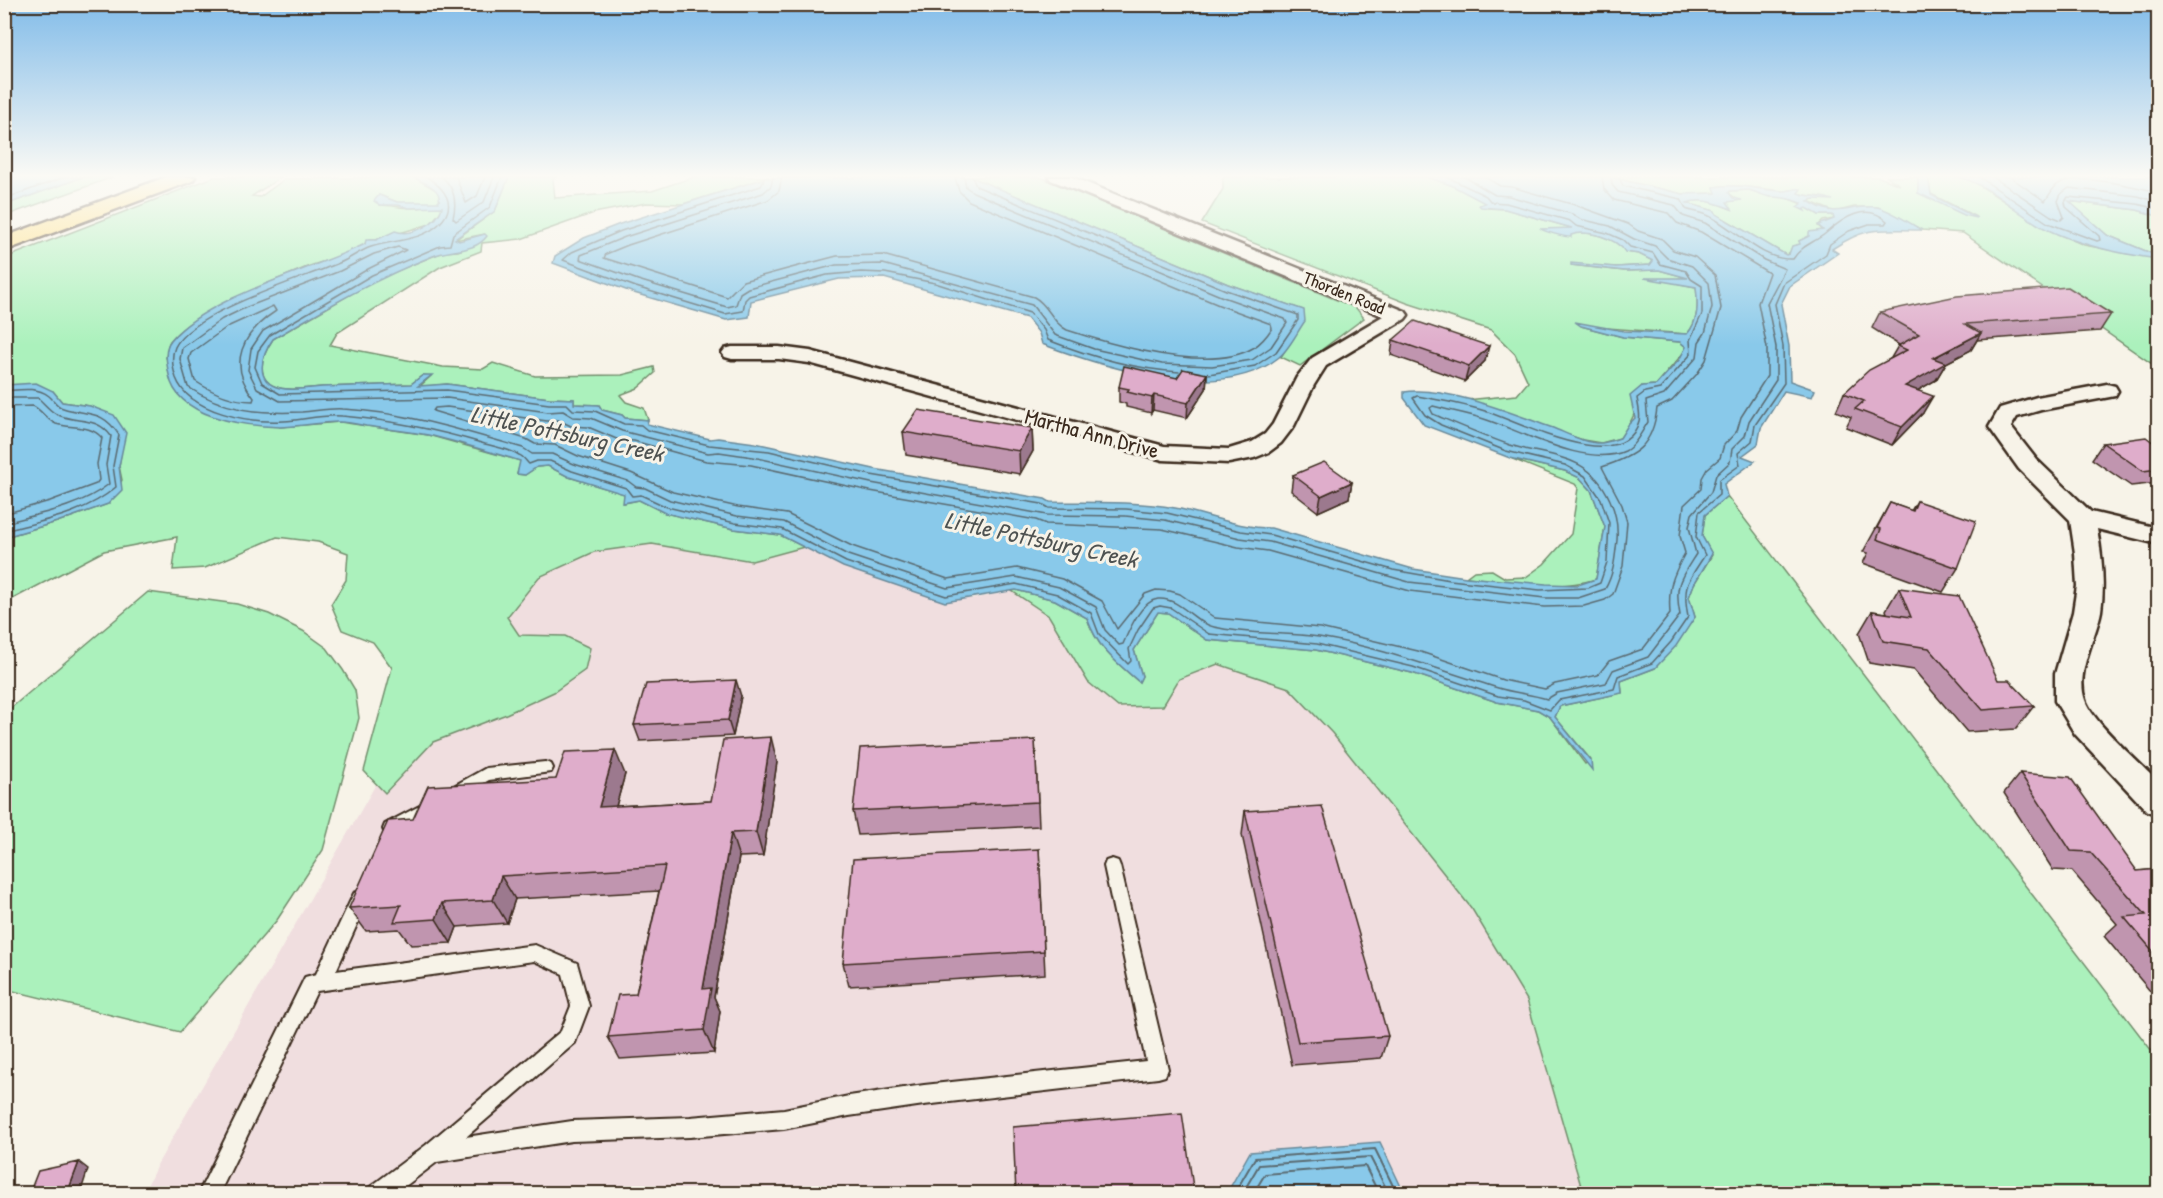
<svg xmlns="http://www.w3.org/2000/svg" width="2163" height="1198" viewBox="0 0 2163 1198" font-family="'Patrick Hand',sans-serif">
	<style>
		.built { fill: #f0dedf }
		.green { fill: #abf1bc; stroke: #738e6d; stroke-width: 1.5 }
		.water { fill: #89c9ea; stroke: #6a8998; stroke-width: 1.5; fill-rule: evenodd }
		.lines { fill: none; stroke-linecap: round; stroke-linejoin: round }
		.shore-far1 { stroke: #5a6a70; stroke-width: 1.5 }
		.shore { stroke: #5a6a70; stroke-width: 2 }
		.service-casing { stroke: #3b2a1e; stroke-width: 4 }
		.minor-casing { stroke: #3b2a1e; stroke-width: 5 }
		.motorway-casing { stroke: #3b2a1e; stroke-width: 5 }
		.service { fill: #f7f3e8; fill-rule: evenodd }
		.minor { fill: #f7f3e8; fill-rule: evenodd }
		.motorway { fill: #ffdf80; fill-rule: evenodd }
		.wall { fill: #c095af; stroke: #3b2a1e; stroke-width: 1.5 }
		.shaded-wall { fill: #9c798e; stroke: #3b2a1e; stroke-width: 1.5 }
		.building { fill: #dfadcb; stroke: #3b2a1e; stroke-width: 1.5 }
		.labels { text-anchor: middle; stroke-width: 6; stroke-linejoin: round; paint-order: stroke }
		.far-street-label { font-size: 18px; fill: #3b2a1e; stroke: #f7f3e8 }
		.street-label { font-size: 22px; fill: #3b2a1e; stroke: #f7f3e8 }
		.water-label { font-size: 24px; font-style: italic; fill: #4e5251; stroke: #f7f3e8 }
	</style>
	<rect width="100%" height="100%" fill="#f7f3e8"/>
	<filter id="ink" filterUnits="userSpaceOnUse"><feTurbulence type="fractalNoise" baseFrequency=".0167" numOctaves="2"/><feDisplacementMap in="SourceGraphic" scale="12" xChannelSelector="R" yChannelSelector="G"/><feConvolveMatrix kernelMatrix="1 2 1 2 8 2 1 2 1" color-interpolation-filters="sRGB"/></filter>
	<g filter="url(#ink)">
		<path class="built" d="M 652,544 L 752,561 L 804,547 L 843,567 L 972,599 L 1012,591 L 1049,616 L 1088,682 L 1163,706 L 1179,679 L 1218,664 L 1289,688 L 1332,733 L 1472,909 L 1527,1000 L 1583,1193 L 143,1194 L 157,1165 L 376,784 L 385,793 L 433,742 L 504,715 L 554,693 L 585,670 L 565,636 L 519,635 L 506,616 L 539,577 L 594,552 Z"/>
		<path class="green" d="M 83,177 L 113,177 L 5,216 L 5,205 Z
			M 214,177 L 281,177 L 252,196 L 260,197 L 285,179 L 413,177 L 438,191 L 441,197 L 440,203 L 397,202 L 379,195 L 380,205 C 391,205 401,208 411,208 C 422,209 432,204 442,207 L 442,210 L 430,224 L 376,240 L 369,240 C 354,256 327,259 307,267 C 272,282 193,311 170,341 C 167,345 167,353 166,358 L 280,427 L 340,422 L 428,435 L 521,461 L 517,474 L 525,475 L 537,467 L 548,466 L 569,477 L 625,494 L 624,503 L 639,500 L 665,513 L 734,529 L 780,535 L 804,547 L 752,561 L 652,544 L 594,552 L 539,577 L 507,617 L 519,635 L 565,636 L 590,648 L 585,670 L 554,692 L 504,715 L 433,742 L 385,793 L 364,771 L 392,668 L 373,642 L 342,630 L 331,604 L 346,580 L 348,553 L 318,542 L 277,537 L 205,568 L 173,570 L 177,537 L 104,551 L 5,603 L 5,537 L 57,522 L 108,504 L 122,480 L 119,466 L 121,454 L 90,406 L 62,402 L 53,391 L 5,385 L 5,258 Z
			M 509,177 L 556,177 L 553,179 L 555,198 L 652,191 L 694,177 L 769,177 L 683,204 L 646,203 L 594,213 L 521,239 L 482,243 L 481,251 L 440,267 L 337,333 L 330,345 L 443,367 L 483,369 L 493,363 L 535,376 L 622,375 L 654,367 L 655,373 L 638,388 L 620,395 L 626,402 L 644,408 L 648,420 L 625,418 L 622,415 L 602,410 L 599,405 L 574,404 L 574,399 L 549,398 L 447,384 L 419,387 L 431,376 L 423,375 L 411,384 C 381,385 352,386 322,387 C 310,388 292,391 280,388 C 253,381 262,355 273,339 L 375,280 L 443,252 L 458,251 L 468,247 L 485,234 L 455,240 L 495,211 Z
			M 971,177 L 1040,177 L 1356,308 L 1364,318 L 1300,366 L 1281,357 L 1292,339 L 1303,310 L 1228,284 Z
			M 1223,177 L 1426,177 L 1451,185 L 1486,203 L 1487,208 L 1505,209 L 1572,228 L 1560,230 L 1548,229 C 1561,236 1569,232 1582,233 C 1595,233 1619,240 1626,252 L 1639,254 L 1653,261 L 1651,265 L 1616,267 L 1571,265 L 1624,271 L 1659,270 L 1688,278 L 1655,279 L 1696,287 C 1698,303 1699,321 1687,334 L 1581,326 L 1623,337 L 1680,342 L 1686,347 L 1685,351 L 1656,385 L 1642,386 C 1637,409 1634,419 1620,438 L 1601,443 L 1583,440 L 1466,400 L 1517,395 L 1528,382 L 1515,354 L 1491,330 L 1407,303 L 1202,223 L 1223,189 Z
			M 1609,177 L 1879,177 L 1900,185 L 1887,177 L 1918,177 L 1918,193 L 1976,217 L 1931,194 L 1928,177 L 1958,177 L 1973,181 L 2045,228 L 2084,245 L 2158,259 L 2158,368 L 1963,233 L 1922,230 L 1878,207 L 1854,207 L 1835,212 L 1808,201 L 1813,199 L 1829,199 C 1819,195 1808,197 1798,193 L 1800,190 C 1794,188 1788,192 1782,191 C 1759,189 1738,183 1714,187 L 1717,193 L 1683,194 Z
			M 1749,190 L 1771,197 L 1779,195 L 1802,204 L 1803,209 L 1807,208 L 1819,215 L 1833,215 L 1834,219 L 1823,221 L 1818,226 L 1823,230 L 1799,241 L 1801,243 L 1786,255 L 1716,214 L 1715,211 L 1687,203 C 1701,197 1717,203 1731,209 L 1726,202 L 1738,200 L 1729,193 L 1730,191 Z
			M 2068,201 L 2137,210 L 2158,216 L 2158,256 L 2107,235 Z
			M 1510,458 L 1565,471 L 1580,478 L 1591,490 L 1605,527 L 1596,579 C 1555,592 1508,581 1466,577 L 1474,571 L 1492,570 L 1505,578 L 1526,577 L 1544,564 L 1571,534 L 1578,488 L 1575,484 Z
			M 1727,496 L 2158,1059 L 2158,1193 L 1583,1193 L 1527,1000 L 1472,909 L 1332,733 L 1289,688 L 1218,664 L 1179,679 L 1163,706 L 1118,707 L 1088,682 L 1049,616 L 1012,591 L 1016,590 L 1055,600 L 1087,618 C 1097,648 1115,661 1139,682 L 1142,676 L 1134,650 L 1158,612 L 1168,613 L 1207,640 L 1316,650 L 1412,673 L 1497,702 L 1538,710 L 1550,717 L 1585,764 L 1591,760 L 1555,717 L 1560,706 L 1622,693 L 1621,681 L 1655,668 L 1695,617 L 1689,597 L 1694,584 L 1712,555 L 1702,536 L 1705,515 Z
			M 148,592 L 237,604 L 269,614 L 303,631 L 327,648 L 343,670 L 355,690 L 359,718 L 323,850 L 277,920 L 180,1032 L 5,989 L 5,713 Z"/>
		<path class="water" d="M 5,177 L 83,177 L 5,205 Z
			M 413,177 L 509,177 L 495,211 L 455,239 L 459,241 L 485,234 L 487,236 C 475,253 450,249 433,256 C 377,278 325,308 273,339 C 262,355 253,381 280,388 C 292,391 310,388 322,387 C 352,386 381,385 411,384 L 423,375 L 432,375 L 418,386 L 447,384 L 549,398 L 574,399 L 574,404 L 599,405 L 602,410 L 622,415 L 625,418 L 648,420 L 647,424 L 710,439 L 718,438 L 755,443 L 874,469 L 1045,499 L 1050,502 C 1092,503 1134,501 1175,508 C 1207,514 1239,528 1271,528 L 1413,569 L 1466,577 L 1546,584 L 1578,585 L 1596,579 L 1605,527 L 1591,490 L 1580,478 L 1565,471 L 1510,458 L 1424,425 L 1404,398 L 1404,392 C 1444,385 1514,414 1553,428 C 1568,434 1586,444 1602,443 C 1608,442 1614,440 1620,438 L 1628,425 L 1635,418 L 1630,396 L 1642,386 L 1656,385 L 1679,360 L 1686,347 L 1680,342 L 1623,337 L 1581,326 L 1575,322 L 1624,331 L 1687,334 C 1699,321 1698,303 1696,287 L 1644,278 L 1688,278 L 1659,270 L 1625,271 L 1571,265 L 1571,263 L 1616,267 L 1650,265 L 1653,261 L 1639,254 L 1625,252 C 1617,238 1586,229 1571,235 L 1571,237 C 1565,237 1545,232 1541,229 L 1572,228 L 1505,209 L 1481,207 L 1479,205 L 1485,203 L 1451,185 L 1426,177 L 1609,177 L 1683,194 L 1716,193 L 1714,187 C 1738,183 1759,190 1782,191 C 1788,192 1794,188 1801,189 L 1798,193 C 1808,197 1821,196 1833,200 L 1813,199 L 1808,201 C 1838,220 1846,205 1876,207 C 1890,209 1909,223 1922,230 C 1880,230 1869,225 1832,249 L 1838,253 L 1790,286 L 1781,304 L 1789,346 L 1790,381 L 1815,390 L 1812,397 L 1784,391 L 1761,428 L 1758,444 L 1742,456 L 1755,461 L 1724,484 L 1727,496 L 1705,515 L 1702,536 L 1712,554 L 1694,584 L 1689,597 L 1695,617 L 1676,646 L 1655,668 L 1621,681 L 1622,693 L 1560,706 L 1555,717 L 1591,761 L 1592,770 L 1550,717 L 1538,710 L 1497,702 L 1412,673 L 1316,650 L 1207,640 L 1168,613 L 1158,612 L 1134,650 L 1142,676 L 1139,682 C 1115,661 1098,649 1087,618 L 1055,600 L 1016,590 L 945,602 L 843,567 L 780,535 L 734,529 L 665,513 L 639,500 L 623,503 L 624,494 L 569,477 L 548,466 L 537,467 L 525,475 L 517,474 L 520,461 C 490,452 459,442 428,435 C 408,431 386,429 366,426 C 357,424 347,422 339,422 C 319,422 299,427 280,427 C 244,426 177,418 169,375 C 167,365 163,350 171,340 C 208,296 312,270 365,244 L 366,240 L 376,240 L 395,231 C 411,237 438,224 442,207 L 409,208 L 398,205 L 380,205 L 374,201 L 379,195 L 397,202 L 439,202 C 442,188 424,183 413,177 ZM 1749,190 C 1757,192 1765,197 1773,197 C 1784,197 1791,199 1802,203 L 1797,207 L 1805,211 L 1804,209 L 1807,208 L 1819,215 L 1833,215 L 1834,219 L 1818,225 L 1823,230 L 1809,232 L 1809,236 L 1799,241 L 1800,244 L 1792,246 L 1789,254 L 1786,255 L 1716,214 L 1715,211 L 1687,203 C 1702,197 1717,204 1732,209 L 1727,202 L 1742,200 L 1733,198 L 1729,193 L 1730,191 Z
			M 971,177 L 1228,284 L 1304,310 L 1305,321 C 1297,332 1289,350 1278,358 C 1220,404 1105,368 1042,344 L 1039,333 L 1027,318 L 884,278 L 839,279 L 751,301 L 749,317 L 726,320 L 634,293 L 553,263 L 555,256 L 584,238 L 620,224 L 766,178 Z
			M 1918,177 L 1928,177 L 1931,195 L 1977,218 L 1964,215 L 1918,193 Z
			M 1958,177 L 2158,177 L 2158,216 L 2137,210 L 2069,201 L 2107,235 L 2158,256 L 2158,259 C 2120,254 2081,246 2046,229 C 2016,214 1992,185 1958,177 Z
			M 36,383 L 53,391 L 62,402 L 90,406 L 114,415 L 126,433 L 119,466 L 122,490 L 108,504 L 57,522 L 5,537 L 5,385 Z
			M 1380,1142 L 1404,1193 L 1227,1193 L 1250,1152 Z"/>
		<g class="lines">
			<path class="shore-far1" d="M 427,177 C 444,188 459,205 439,224 C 422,241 392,240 371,247 C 359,251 350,259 339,263 C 301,279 192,312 175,347 C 171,356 173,369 176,378 C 189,413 251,423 284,421 C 303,420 323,414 342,416 C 391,420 438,430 485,444 C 496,447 509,449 519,455 C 523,456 526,461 529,464 L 537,461 L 550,461 L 572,471 L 626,488 L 632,496 L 641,495 L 667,507 L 735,523 L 782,529 L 846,562 L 946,596 L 1016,584 L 1057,594 L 1091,613 L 1099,634 L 1128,664 L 1131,661 L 1129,649 L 1138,630 L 1153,608 L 1160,606 L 1171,608 L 1209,634 L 1317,644 L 1413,667 L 1498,696 L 1524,700 L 1550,710 L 1559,700 L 1614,689 L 1618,676 L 1652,663 L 1671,642 L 1688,617 C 1682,585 1688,581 1705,555 L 1696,537 L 1699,512 L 1719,495 L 1719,480 L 1740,465 L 1738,453 L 1752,441 L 1755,425 L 1784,383 L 1783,346 L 1775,304 L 1784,283 L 1826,254 L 1830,244 L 1849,231 L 1869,224 L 1885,224 L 1887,221 C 1866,202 1843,218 1826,233 C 1814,243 1803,244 1793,259 C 1761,261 1736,229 1709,216 C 1702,212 1693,212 1686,209 L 1681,199 L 1623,186 L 1619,177
				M 442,177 C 455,188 457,202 453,218 L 456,221 L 484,202 L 494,177
				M 456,177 L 466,203 L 477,196 L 485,177
				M 502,177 L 490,207 L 453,234 L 450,245 L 440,246 L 372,275 L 270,335 L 258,351 L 255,367 L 262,383 L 280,394 L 447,390 L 549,404 L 567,404 L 573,410 L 595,411 L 624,424 L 641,425 L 647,430 L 709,445 L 769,451 L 871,475 L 1042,504 L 1049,508 L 1126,509 L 1167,513 L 1241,531 L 1271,535 L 1393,570 L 1450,580 L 1540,590 L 1588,588 L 1600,583 L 1607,562 L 1609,523 L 1601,499 L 1585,476 L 1565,465 L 1506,451 L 1441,425 L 1425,415 L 1413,398 L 1417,396 C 1440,400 1463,404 1485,411 C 1519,422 1624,478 1639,421 C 1641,415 1638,405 1637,398 L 1645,392 L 1660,389 L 1691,354 L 1690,340 L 1702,314 L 1702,286 L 1691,279 L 1686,271 L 1660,264 L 1653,253 L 1630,247 L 1623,240 L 1607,233 L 1576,226 L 1570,221 L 1506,203 L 1491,202 L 1486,196 L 1447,177
				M 765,177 L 761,186 L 621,231 L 572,252 L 563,260 L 636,287 L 725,314 L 743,311 L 745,300 L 749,296 L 827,275 L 861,272 L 885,273 L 935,283 L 1030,313 L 1044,330 L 1048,340 C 1091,357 1133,369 1179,372
				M 773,177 L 771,186 L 763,193 L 625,237 L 581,255 L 580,259 L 638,280 L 727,307 L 736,305 L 740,293 L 748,288 L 836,265 L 883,264 L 1032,305 L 1055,335 L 1094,349 L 1162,364 L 1212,366 L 1252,360 L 1271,347 L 1287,323 L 1285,319 L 1223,297 L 973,192 L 966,187 L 964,177
				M 782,177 L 779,191 L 768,200 L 628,245 L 606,254 L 604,258 L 727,297 L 743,281 L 791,268 L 837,256 L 883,255 L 1034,297 C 1049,305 1052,323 1067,330 C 1113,345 1209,374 1253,348 C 1261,343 1267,336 1272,328 L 1271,324 L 1219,305 L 969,201 L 959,191 L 955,177
				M 972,177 L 976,186 L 1226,290 L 1298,315 L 1298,320 L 1276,352 L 1255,366 L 1209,374
				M 1465,177 L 1495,195 L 1509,196 L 1572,214 L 1580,219 L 1610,226 L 1634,239 L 1655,246 L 1667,258 L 1692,266 L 1709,283 L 1712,307 L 1705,333 L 1699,342 L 1697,357 L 1664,395 L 1646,401 L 1648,422 C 1642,431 1635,446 1625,451 C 1588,468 1523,432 1487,420 C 1470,414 1451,411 1433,406 L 1430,408 L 1433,414 C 1459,425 1484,436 1510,445 C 1552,458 1589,453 1610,500 C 1616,513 1618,526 1617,540 C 1615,557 1614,574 1605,589 L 1578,598 L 1545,598 L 1409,582 L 1270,542 L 1240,538 L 1165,520 L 1125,516 L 1047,515 L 871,483 L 753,457 L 719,452 L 708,453 L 622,431 L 591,418 L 573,417 L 563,411 L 548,412 L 447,398 L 280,401 L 257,388 L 248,370 L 251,349 L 263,331 L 368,269 L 406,250 L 398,247 L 374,254 L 340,271 L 247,307 L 222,319 L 182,348 L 180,359 L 188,387 C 224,411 259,414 302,412 C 316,411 330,408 343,409 C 405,412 464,431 523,448 L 532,454 L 552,454 L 574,464 L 628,481 L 636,487 L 645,488 L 670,500 L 737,516 L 784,522 L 848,555 L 947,588 L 1016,577 L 1059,587 L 1096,607 L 1105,630 L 1119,645 L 1123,644 C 1129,630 1141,601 1158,599 C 1180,597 1194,623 1214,627 C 1248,635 1284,632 1319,637 C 1380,647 1439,670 1498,688 C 1514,693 1531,694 1547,699 L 1557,693 L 1606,683 L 1613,670 L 1648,657 L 1680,615 C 1674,585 1680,579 1696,554 L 1689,527 L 1692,514 L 1711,492 L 1716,475 L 1730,462 L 1732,449 L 1745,436 L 1749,421 L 1776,380 L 1776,347 L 1767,303 L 1785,269 L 1764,260 L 1705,223 L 1683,216 L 1674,205 L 1618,192 L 1612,185 L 1611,177
				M 1485,177 L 1500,186 L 1512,187 L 1575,205 L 1628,224 L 1638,231 L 1662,239 L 1673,250 L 1695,257 L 1715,275 L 1721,308 L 1706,360 L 1697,374 L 1672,401 L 1657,408 C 1653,446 1636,456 1602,467 L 1622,505 L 1627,522 L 1623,566 L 1613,594 L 1605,600 L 1584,606 L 1544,607 L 1410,591 L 1268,551 L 1238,547 L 1162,529 L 1046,524 L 1036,520 L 870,491 L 751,465 L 706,461 L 634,441 L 619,440 L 588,427 L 571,426 L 558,420 L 547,421 L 447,407 L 435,408 L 433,411 L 526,439 L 535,444 L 555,445 L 578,456 L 631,473 L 673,492 L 738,507 L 787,514 L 852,546 L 948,579 L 1017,568 L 1062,579 L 1102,601 L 1117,629 L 1145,594 L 1156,590 L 1170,591 L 1180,594 L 1215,618 L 1320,628 L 1418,651 L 1503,680 L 1545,689 L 1555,684 L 1598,675 L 1609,661 L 1643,649 L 1670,614 C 1668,587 1672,577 1685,553 L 1680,536 L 1684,505 L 1701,489 L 1702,478 L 1707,469 L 1720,458 L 1724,445 L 1737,431 L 1741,417 L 1767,376 L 1767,348 L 1758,303 L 1769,273 L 1701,232 L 1677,223 L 1668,213 L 1614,200 L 1604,189 L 1602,177
				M 1979,177 L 2048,223 L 2097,241 L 2100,240 L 2099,236 L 2066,207 L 2065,202 L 2068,197 L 2137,204 L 2158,209
				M 1993,177 L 2051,216 L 2061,220 L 2064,217 L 2058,201 L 2061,194 L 2069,188 L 2138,196 L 2158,202
				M 2010,177 L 2045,201 C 2050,195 2053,186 2060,183 C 2078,173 2137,187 2158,192
				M 4,199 L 65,177
				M 273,306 L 276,311 C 243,332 226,364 254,398 L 253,401 C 231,401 213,393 195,381 L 189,359 L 191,353 L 227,327 Z
				M 4,391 C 19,390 36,386 49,396 C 54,400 57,407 63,408 C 88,416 102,409 119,435 L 113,466 L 116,487 C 85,514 42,521 4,531
				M 4,398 L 38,398 C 44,403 49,410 56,414 C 75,424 96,415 111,436 L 106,465 L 109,484 C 80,507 39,514 4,523
				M 4,407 L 33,406 C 42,410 46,420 56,424 C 72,429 90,424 102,438 L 97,464 L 99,480 L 96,484 L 50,501 L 4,514"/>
			<path class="shore" d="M 1234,1194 L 1255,1158 L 1375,1149 L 1397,1194
				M 1242,1194 L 1259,1165 L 1370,1157 L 1389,1194
				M 1253,1194 L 1265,1174 L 1365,1166 L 1379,1194"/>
			<g class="service-casing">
				<path id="service" d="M 545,762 L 551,764 L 553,768 L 551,772 L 489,780 L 456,798 L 450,796 L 448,792 L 450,788 L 486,768 Z
					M 429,801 L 435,802 L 437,807 L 435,812 L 397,834 L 391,836 L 385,834 L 383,829 L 385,824 Z
					M 1112,859 L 1118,861 L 1120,866 L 1168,1069 L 1165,1076 L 1158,1078 L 924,1105 L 849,1116 L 784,1129 L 690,1137 L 572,1141 L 437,1162 L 395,1194 L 367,1194 L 370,1187 L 426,1145 L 561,1031 L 571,1006 L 563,974 L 534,961 L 317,991 L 219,1194 L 198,1194 L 305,977 L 316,974 L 354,893 L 360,891 L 366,893 L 369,898 L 336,971 L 535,945 L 577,963 L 589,1006 L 575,1043 L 466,1137 L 572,1121 L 690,1117 L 784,1109 L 849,1096 L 924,1085 L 1146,1061 L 1104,866 L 1106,861 Z"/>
			</g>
			<g class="minor-casing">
				<path id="minor" d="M 1049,177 L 1072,177 L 1405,311 L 1408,315 L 1405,319 L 1326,366 L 1314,385 L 1294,426 L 1281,443 L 1269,452 L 1254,458 L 1229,463 L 1163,460 L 809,363 L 779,359 L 732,359 L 725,357 L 722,353 L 725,349 L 732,347 L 779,347 L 810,351 L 1164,446 L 1229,449 L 1252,442 L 1265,434 L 1273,424 L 1297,377 L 1312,358 L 1383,316 L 1051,180 Z
					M 2107,384 L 2115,386 L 2118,391 L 2115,396 L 2041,410 L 2017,417 L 2011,427 L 2036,459 L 2091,512 L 2158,528 L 2158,544 L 2097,529 C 2102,556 2105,584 2101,611 C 2096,638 2075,672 2085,700 C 2093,723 2140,763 2158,782 L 2158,815 L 2147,811 L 2075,734 L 2055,701 L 2055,674 L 2073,612 L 2077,586 L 2075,553 L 2070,520 L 2019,469 L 1989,427 L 2000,408 L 2037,397 Z"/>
			</g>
			<g class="motorway-casing">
				<path id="motorway" d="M 166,177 L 195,177 L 192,181 L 4,251 L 4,237 Z"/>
			</g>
			<use href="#service" class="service"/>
			<use href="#minor" class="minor"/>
			<use href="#motorway" class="motorway"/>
		</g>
		<path class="wall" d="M 1880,312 L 2111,314 L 2100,331 L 1977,340 L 1971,350 L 1946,363 L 1936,380 L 1918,390 L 1923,413 L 1892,445 L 1846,427 L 1851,417 L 1836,411 L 1844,393 L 1891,358 L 1898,346 L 1899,345 L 1872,328 Z
			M 1393,340 L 1485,361 L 1465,381 L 1391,355 Z
			M 1207,374 L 1206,389 L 1187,418 L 1153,410 L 1151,413 L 1126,407 L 1126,404 L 1119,402 L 1119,387 Z
			M 1032,428 L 1033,451 L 1020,474 L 906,455 L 903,432 Z
			M 2103,443 L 2158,446 L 2158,483 L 2131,486 L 2092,459 Z
			M 1293,475 L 1352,482 L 1349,498 L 1318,512 L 1291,491 Z
			M 1917,501 L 1958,568 L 1943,592 L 1863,563 L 1868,553 L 1863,552 L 1890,503 L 1911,511 Z
			M 1899,588 L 1998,680 L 2034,706 L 2016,729 L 1967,732 L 1914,670 L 1869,663 L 1859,633 L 1872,611 L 1887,613 L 1886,610 Z
			M 741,696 L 733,736 L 640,741 L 634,725 Z
			M 1035,740 L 1039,826 L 858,835 L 853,811 Z
			M 777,762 L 763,856 L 739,857 L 714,997 L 720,1011 L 714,1053 L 620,1059 L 608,1037 L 636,994 L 659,891 L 515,899 L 507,923 L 457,927 L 451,943 L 411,945 L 399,929 L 366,931 L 349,908 L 556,779 L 625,774 L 616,806 L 711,801 Z
			M 2020,773 L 2137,871 L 2158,869 L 2158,990 L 2150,991 L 2104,936 L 2117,924 L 2072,871 L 2053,870 L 2004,793 Z
			M 1245,811 L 1388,1036 L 1381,1058 L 1292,1065 L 1242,835 Z
			M 1039,849 L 1045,974 L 849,986 L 843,963 Z"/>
		<path class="shaded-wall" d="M 1981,333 L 1971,350 L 1946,363 L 1936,380 L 1896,403 L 1905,386 L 1933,358 Z
			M 1489,346 L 1485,361 L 1465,381 L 1469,366 Z
			M 1207,374 L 1206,389 L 1187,418 L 1188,403 Z
			M 1154,395 L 1153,410 L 1151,413 L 1152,398 Z
			M 1933,396 L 1923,413 L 1892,445 L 1902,427 Z
			M 1032,428 L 1033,451 L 1020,474 L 1019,451 Z
			M 1352,482 L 1349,498 L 1318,512 L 1321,496 Z
			M 736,680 L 741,696 L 733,736 L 728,720 Z
			M 771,737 L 777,762 L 763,856 L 756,832 Z
			M 615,750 L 625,774 L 609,831 L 599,807 Z
			M 731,833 L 739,857 L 714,997 L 720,1011 L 714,1053 L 704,1030 L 703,989 Z
			M 501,876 L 515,899 L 507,923 L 493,900 Z
			M 442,903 L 457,927 L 451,943 L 436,919 Z
			M 79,1162 L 88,1169 L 80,1194 L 67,1194 Z"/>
		<path class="building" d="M 2068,287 L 2111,314 L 1965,324 L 1981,333 L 1933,358 L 1946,363 L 1905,386 L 1933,396 L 1902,427 L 1855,409 L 1864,401 L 1844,393 L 1869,370 L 1907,350 L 1898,346 L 1919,334 L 1880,312 L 1957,296 Z
			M 1415,321 L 1489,346 L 1469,366 L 1393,340 Z
			M 1124,366 L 1177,378 L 1183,369 L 1207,374 L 1188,403 L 1154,395 L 1152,398 L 1127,392 L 1129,389 L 1119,387 Z
			M 918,410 L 1032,428 L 1019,451 L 903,432 Z
			M 2146,437 L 2158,446 L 2158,469 L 2143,471 L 2103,443 Z
			M 1324,462 L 1352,482 L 1321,496 L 1293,475 Z
			M 1917,501 L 1976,521 L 1958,568 L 1877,539 L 1881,529 L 1877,528 L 1890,503 L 1913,511 Z
			M 1899,588 L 1959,596 L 1998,680 L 2009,680 L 2034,706 L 1983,710 L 1929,648 L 1883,641 L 1872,611 L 1911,617 Z
			M 736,680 L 728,720 L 634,725 L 646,684 Z
			M 771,737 L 756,832 L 731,833 L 703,989 L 711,988 L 704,1030 L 608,1037 L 618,995 L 636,994 L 665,866 L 501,876 L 493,900 L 442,903 L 436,919 L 394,922 L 401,905 L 349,908 L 388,821 L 413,819 L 428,786 L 556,779 L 565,752 L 615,750 L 599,807 L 711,801 L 723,740 Z
			M 1035,740 L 1038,802 L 853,811 L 860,748 Z
			M 2020,773 L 2070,777 L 2137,871 L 2158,869 L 2158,957 L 2124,917 L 2146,915 L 2090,852 L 2071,851 Z
			M 1322,806 L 1388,1036 L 1298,1042 L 1245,811 Z
			M 1039,849 L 1044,951 L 843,963 L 853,859 Z
			M 1182,1113 L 1194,1194 L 1016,1194 L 1013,1127 Z
			M 79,1162 L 67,1194 L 29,1194 L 38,1171 Z"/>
	</g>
	<linearGradient id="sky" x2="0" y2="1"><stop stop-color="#82bce9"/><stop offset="0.51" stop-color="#fbfaf5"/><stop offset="1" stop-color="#fbfaf5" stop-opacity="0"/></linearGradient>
	<rect width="2163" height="345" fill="url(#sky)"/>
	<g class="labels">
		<g class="far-street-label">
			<text transform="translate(1344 293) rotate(22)" y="6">Thorden Road</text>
		</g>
		<g class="street-label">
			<text transform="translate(1092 433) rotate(15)" y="8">Martha Ann Drive</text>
		</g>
		<g class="water-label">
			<text transform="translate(567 434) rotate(12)" y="8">Little Pottsburg Creek</text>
			<text transform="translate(1041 540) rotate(12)" y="8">Little Pottsburg Creek</text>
		</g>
	</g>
	<rect width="2163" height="1198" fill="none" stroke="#f7f3e8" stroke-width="24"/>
	<rect x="12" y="12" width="2139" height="1174" fill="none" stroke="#3b2a1e" stroke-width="2" filter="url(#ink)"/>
</svg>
